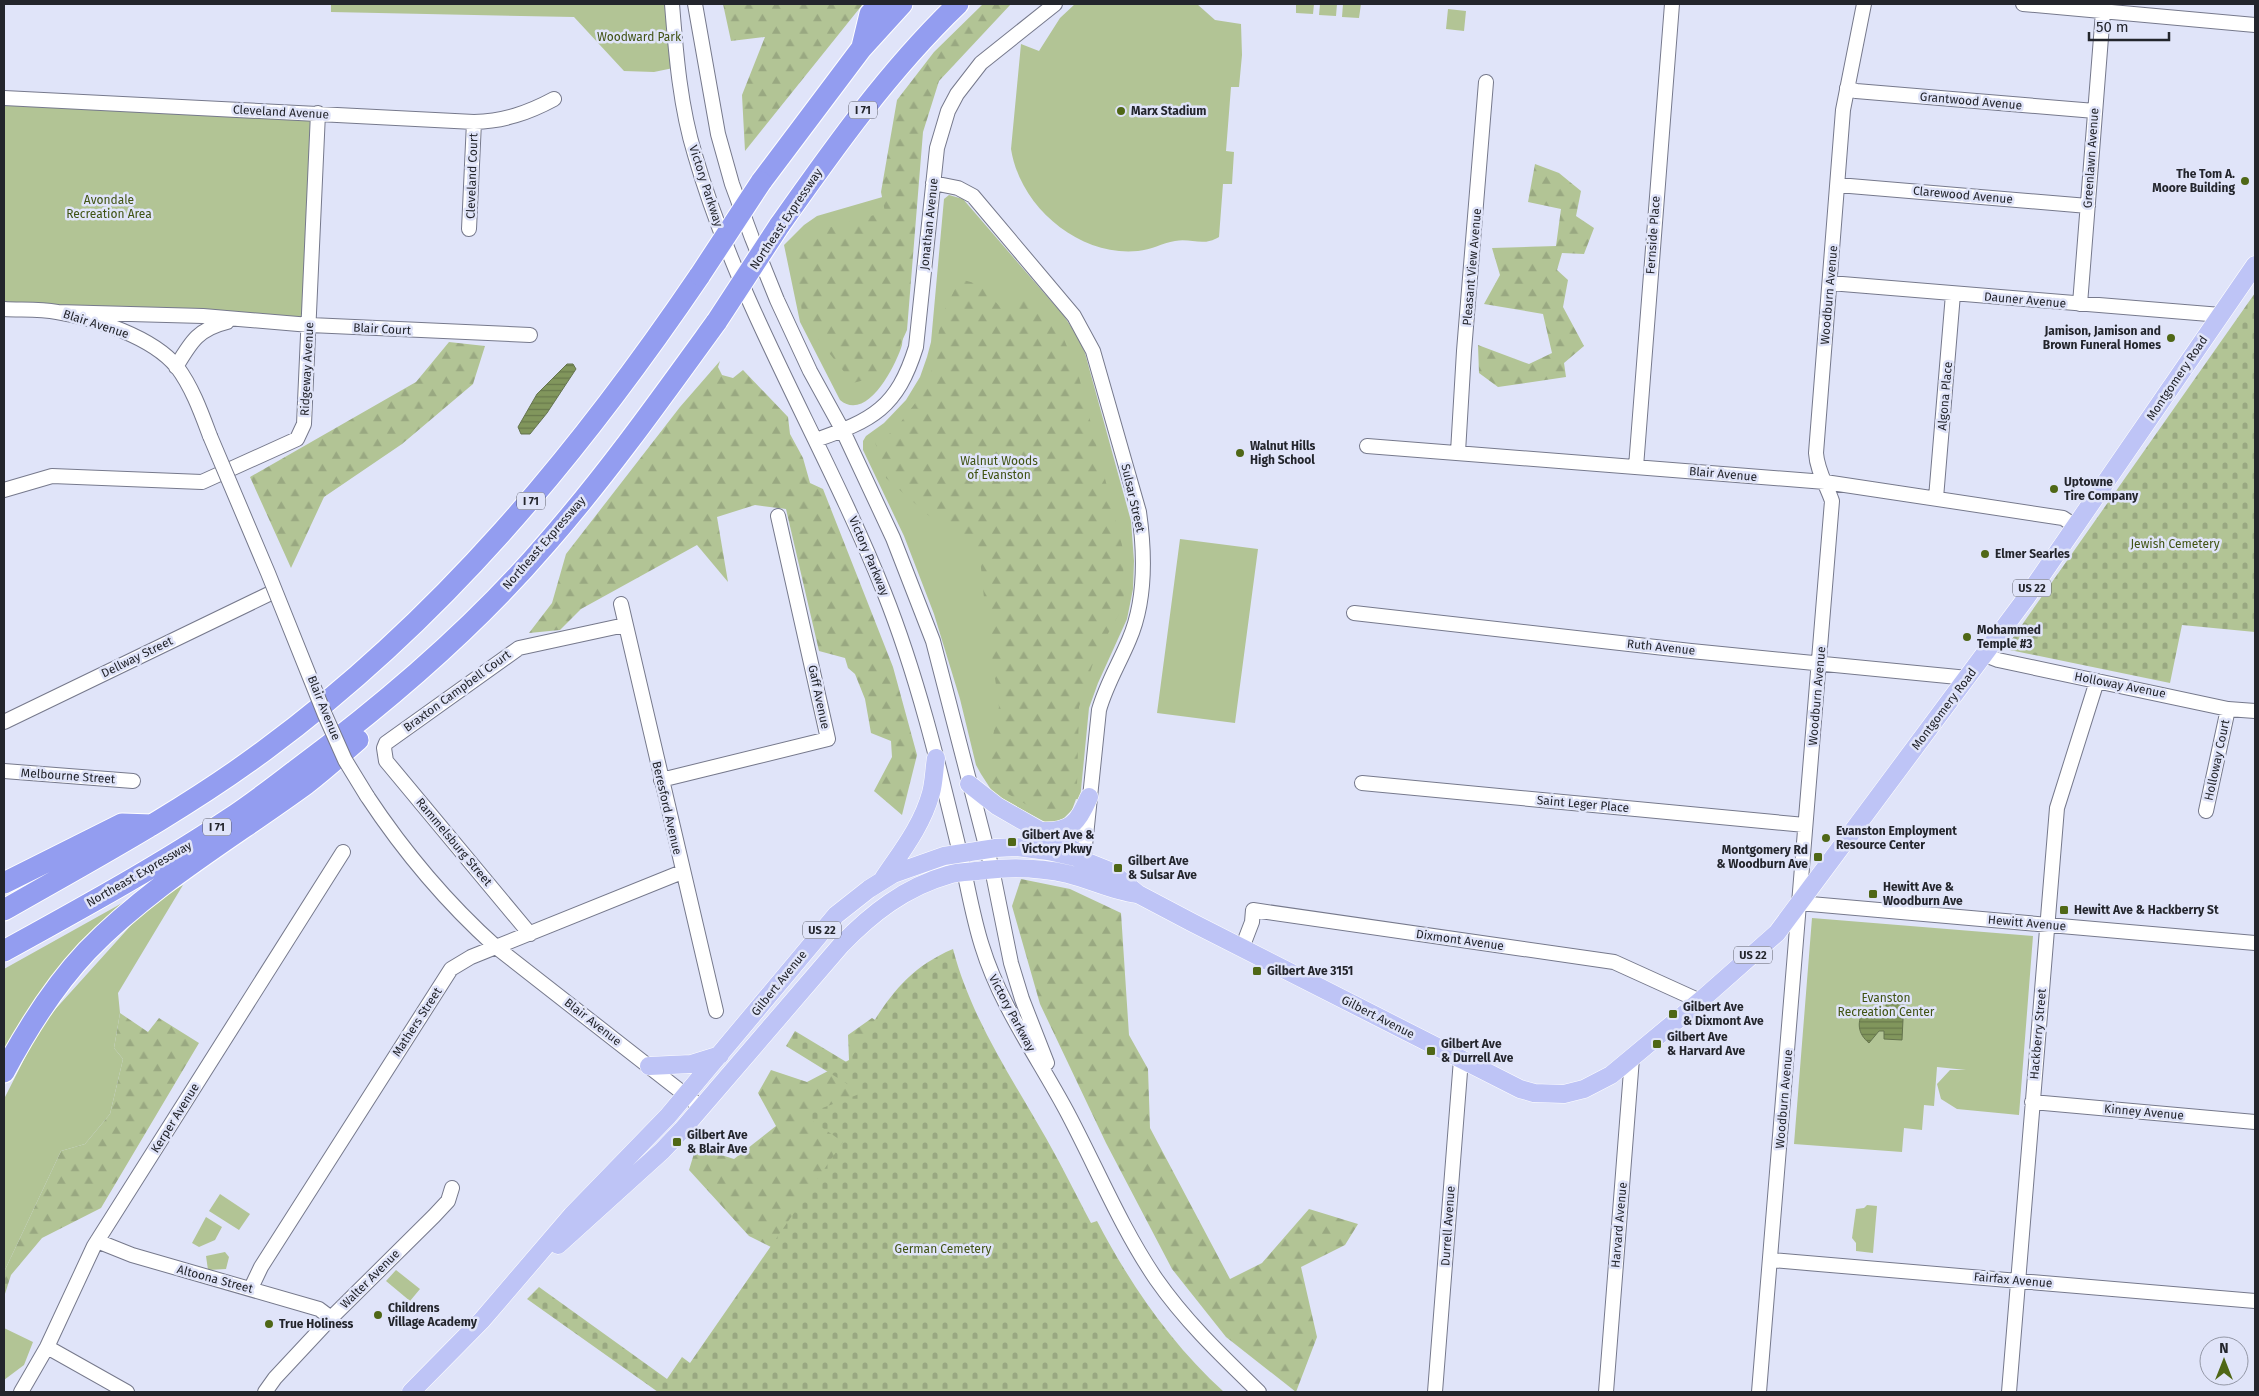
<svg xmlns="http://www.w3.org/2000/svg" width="2259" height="1396" viewBox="0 0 2259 1396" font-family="'Fira Sans',sans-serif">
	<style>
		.green { fill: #b2c495 }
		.forest { fill: url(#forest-firs) }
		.cemetery { fill: url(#cemetery-stones) }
		.water { fill: url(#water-rules); stroke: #65744e }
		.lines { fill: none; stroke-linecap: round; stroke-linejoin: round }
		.minor-casing { stroke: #76798c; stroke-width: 16 }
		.major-casing { stroke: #fff; stroke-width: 19 }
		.highway-casing { stroke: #fff; stroke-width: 23 }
		.minor { stroke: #fff; stroke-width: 14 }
		.major { stroke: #bec4f6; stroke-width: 18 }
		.highway { stroke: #939df0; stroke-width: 21 }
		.minor-bridge-casing { stroke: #76798c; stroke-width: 16; stroke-linecap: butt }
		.highway-bridge-casing { stroke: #fff; stroke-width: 23; stroke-linecap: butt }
		.minor-bridge { stroke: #fff; stroke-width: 14 }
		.highway-bridge { stroke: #939df0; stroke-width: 21 }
		.poi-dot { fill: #4f6716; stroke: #e0e4f9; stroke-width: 2 }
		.labels { text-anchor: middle; stroke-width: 5; stroke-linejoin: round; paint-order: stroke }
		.shield { fill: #e0e4f9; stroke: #5c5e6a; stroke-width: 1 }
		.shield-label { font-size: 11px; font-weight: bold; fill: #23252c }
		.park-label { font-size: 12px; fill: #405313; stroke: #e0e4f9 }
		.street-label { font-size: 12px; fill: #23252c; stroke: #e0e4f9 }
		.poi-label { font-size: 12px; font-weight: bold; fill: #23252c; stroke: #e0e4f9; text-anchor: start }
	</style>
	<defs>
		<pattern id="forest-firs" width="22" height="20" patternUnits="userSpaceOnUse" patternTransform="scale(1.25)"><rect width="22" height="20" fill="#b2c495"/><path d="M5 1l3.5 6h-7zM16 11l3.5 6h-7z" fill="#99a881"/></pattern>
		<pattern id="cemetery-stones" width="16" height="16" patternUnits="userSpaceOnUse" patternTransform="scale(1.25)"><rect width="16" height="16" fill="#b2c495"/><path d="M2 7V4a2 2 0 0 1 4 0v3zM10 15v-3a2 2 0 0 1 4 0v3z" fill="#99a881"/></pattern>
		<pattern id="water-rules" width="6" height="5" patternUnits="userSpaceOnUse" patternTransform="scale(1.25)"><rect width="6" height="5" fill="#81965c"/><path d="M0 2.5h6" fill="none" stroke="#697a4c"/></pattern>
	</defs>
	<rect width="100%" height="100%" fill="#e0e4f9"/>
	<path class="green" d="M 331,4 L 672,4 L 678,67 L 654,72 L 624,71 L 574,17 L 331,12 Z
		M 1075,4 L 1197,4 L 1215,20 L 1241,24 L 1242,55 L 1239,87 L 1231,87 L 1226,151 L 1234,152 L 1232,184 L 1223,184 L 1219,237 C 1203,247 1192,238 1175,241 C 1162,243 1151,250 1138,251 C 1079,257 1020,207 1011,149 L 1021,44 L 1039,51 L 1060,18 Z
		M 1296,4 L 1314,4 L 1313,14 L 1296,13 Z
		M 1320,4 L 1337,4 L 1336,16 L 1319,15 Z
		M 1343,4 L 1361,4 L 1359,18 L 1342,17 Z
		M 1448,9 L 1466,11 L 1464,31 L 1446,29 Z
		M 4,98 L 318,113 L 310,325 L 4,309 Z
		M 917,187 L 902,345 C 896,365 867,423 840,400 L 800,322 L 784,245 L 804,225 L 817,216 Z
		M 949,195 L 963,199 L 1064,316 L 1078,337 L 1085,353 L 1131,521 L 1134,561 L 1133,589 L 1127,619 L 1098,683 L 1089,708 L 1080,800 L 1076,799 L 1072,810 L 1064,818 L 1054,822 L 1045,822 L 1001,798 L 992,791 L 981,774 L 976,765 L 960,699 L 934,614 L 904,536 L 863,450 L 863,441 L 866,436 L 884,423 L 906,400 L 920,377 L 927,357 L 931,342 L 944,199 Z
		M 1180,539 L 1258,549 L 1235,723 L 1157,713 Z
		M 183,885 L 118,993 L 120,1013 L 114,1048 L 123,1059 L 110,1114 L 85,1144 L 61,1151 L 4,1272 L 4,1099 L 42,1024 L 152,902 Z
		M 133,897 L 4,1054 L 4,969 Z
		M 1812,918 L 2033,936 L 2019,1115 L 1957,1109 L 1941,1099 L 1937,1084 L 1950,1070 L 1966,1070 L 1937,1067 L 1934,1106 L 1924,1105 L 1922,1130 L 1904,1128 L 1902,1152 L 1794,1144 Z
		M 220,1194 L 250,1214 L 239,1230 L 209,1211 Z
		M 1867,1205 L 1877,1206 L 1873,1253 L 1856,1251 L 1856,1243 L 1852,1238 L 1856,1209 L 1864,1208 Z
		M 206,1217 L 222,1227 L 215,1240 L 199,1247 L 192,1243 Z
		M 225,1252 L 229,1257 L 226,1269 L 208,1270 L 206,1256 Z
		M 396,1270 L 420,1289 L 410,1301 L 386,1281 Z
		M 4,1328 L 33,1342 L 24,1365 L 4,1380 Z"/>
	<path class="forest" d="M 723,4 L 863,4 L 745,151 L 742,95 L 765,37 L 731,41 Z
		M 983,4 L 1011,4 L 939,81 L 923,132 L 907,330 L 887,374 L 853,383 L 803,320 L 794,251 L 807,236 L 816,231 L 885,212 L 881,192 L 897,100 L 934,52 Z
		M 1535,164 L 1559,173 L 1581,191 L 1576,216 L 1594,228 L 1584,254 L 1562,253 L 1557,270 L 1568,280 L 1563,307 L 1584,346 L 1564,363 L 1566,377 L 1498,387 L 1479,373 L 1478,345 L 1529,364 L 1552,353 L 1543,314 L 1484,304 L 1500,275 L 1492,248 L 1556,246 L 1561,209 L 1528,202 Z
		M 960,279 L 981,285 L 1001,308 L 1028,293 L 1058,325 L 1078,373 L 1123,549 L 1124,605 L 1095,657 L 1079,707 L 1077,786 L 1067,804 L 1051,814 L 1027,805 L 991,784 L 990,750 L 999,707 L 984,598 L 979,548 L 936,522 L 886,478 L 875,442 L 894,431 L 929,385 L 942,315 Z
		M 449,342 L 485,346 L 473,384 L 402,444 L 324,497 L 291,568 L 250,477 L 416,382 Z
		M 720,361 L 718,367 L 722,375 L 733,378 L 743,370 L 788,417 L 790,434 L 803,458 L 810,483 L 823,489 L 893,667 L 917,755 L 902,815 L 874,791 L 892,757 L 891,741 L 871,733 L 865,699 L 855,674 L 848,668 L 845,658 L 819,651 L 786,509 L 755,505 L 717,517 L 728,582 L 697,545 L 581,609 L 560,630 L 529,633 L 552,603 L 566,554 L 680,407 Z
		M 1021,879 L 1070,889 L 1121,913 L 1129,1035 L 1148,1069 L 1150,1128 L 1230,1279 L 1262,1263 L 1309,1209 L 1358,1224 L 1345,1245 L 1301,1267 L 1317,1337 L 1296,1392 L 1226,1337 L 1172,1269 L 1106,1143 L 1040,1004 L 1012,906 Z
		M 120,1013 L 148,1032 L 159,1018 L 199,1043 L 101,1208 L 42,1238 L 11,1275 L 4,1297 L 4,1272 L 61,1151 L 85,1144 L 110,1114 L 123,1059 L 114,1048 Z
		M 872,1018 L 906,1040 L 779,1251 L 749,1236 L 689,1170 L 696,1147 L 734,1159 L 776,1126 L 758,1093 L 771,1070 L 807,1082 L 849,1060 L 848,1035 Z"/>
	<path class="cemetery" d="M 2255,293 L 2255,632 L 2182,625 L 2170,683 L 2005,649 Z
		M 953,949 C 970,1014 1006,1069 1039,1126 C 1058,1158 1074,1191 1091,1223 L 1097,1221 C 1130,1284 1171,1344 1224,1392 L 658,1392 L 527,1299 L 539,1287 L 667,1379 L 682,1357 L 690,1363 L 843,1142 L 804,1115 L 862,1093 L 786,1046 L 795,1031 L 848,1063 C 879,1015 896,973 953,949 Z"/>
	<path class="water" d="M 567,364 L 573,364 L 576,369 L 547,413 L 530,434 L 521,434 L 518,427 L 537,394 Z
		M 1886,998 L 1904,999 L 1902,1040 L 1884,1039 L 1884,1031 L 1879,1031 L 1869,1043 C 1857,1033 1857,1022 1864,1009 L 1873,1013 L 1886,1014 Z"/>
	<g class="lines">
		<g class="minor-casing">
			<path id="minor" d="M 672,4 C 676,54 680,106 695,155 C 739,308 825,444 884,592 C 917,675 938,762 959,849 C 967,881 972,915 982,946 C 1000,1005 1037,1056 1066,1110 C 1096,1166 1120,1226 1156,1279 C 1186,1322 1222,1356 1259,1392
				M 695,4 L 718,134 L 732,184 L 752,238 L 777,300 L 810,371 L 843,431 L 893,538 L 933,641 L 992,869 L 1011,963 L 1022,999 L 1047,1063
				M 2023,4 L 2255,25
				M 1847,88 L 1856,91 L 2095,111
				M 4,98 L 474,122 C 504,121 528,113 554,99
				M 933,183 L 958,188 L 973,196 L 1074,316 L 1093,351 L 1139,512 C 1145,554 1146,601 1129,640 C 1119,664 1106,685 1099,710 L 1083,865
				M 1838,185 L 2088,206
				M 469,229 L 474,122
				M 1830,283 L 2221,315
				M 2080,304 L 2103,12
				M 4,309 C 21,310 40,309 57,312 C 94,318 153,337 177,367 C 192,387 201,412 210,436
				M 57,312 L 203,316 L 310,325 L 530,335
				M 176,367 C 191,342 198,329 227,322
				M 816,440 C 873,420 897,408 916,347 L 937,148 L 948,111 L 957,94 L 981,63 L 1055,4
				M 1367,446 L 1825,482 L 2063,518 L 2075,526
				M 1458,452 L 1464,351 L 1486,82
				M 1636,467 L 1672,4
				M 4,490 L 52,476 L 202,482 L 297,439 L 304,424 L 318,113
				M 1936,498 L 1953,294
				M 621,604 L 716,1011
				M 1354,613 L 1691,651 L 1968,678
				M 1985,655 L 1998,660 L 2228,709 L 2255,711
				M 4,722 L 271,593
				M 4,771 L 133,781
				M 661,780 L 828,739 L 778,516
				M 1362,783 L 1805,825
				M 367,796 C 404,852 446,902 496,947 L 702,1108
				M 2206,811 L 2228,709
				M 1799,903 L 2255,943
				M 530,934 L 386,761 L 384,748 L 386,743 L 519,648 L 625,625
				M 1242,948 L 1252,922 L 1253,910 L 1614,962 L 1700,1001
				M 2032,1102 L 2255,1122
				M 97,1241 L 132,1255 L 319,1309 L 331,1318
				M 1771,1260 L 2255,1301
				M 251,1288 L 261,1267 L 451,969 L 471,957 L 682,872
				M 47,1347 L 127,1392
				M 21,1392 L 47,1347 L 94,1246 L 343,852
				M 265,1392 L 275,1378 L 331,1318 L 434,1216 L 448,1201 L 452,1188
				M 1435,1392 L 1461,1059
				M 1606,1392 L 1632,1058
				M 1759,1392 L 1832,501 C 1826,484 1817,470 1816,453 L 1843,110 L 1864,4
				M 2009,1392 L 2057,808 L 2097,681"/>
		</g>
		<g class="major-casing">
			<path id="major" d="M 969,784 L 997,806 L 1079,853
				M 1042,831 C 1071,832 1078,823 1089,797
				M 883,879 C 901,852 922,826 931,793 C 934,782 934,770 936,758
				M 649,1066 L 691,1064 L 720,1055
				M 558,1245 L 662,1151 L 682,1130 L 841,945 C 871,914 905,887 948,875 C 959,871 973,872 985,870 C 1013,867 1041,868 1068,874 C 1092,880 1113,891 1137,894
				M 411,1392 L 482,1320 L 572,1215 L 668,1116 L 836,915 L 869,889 L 893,874 L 944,856 L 996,848 L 1016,847 L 1048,851 L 1075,857 L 1110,871 L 1138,894 L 1193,923 L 1520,1089 L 1534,1093 L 1564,1094 L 1584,1089 L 1611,1075 L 1700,1001 L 1777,933 L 2026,598 L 2255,265"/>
		</g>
		<g class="highway-casing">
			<path id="highway" d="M 862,47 L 870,14 L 879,4
				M 761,182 L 861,49 L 902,4
				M 779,226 C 834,148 889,70 958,4
				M 4,883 L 122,824 L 152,825
				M 4,910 C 93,859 183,811 265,750 C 441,620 578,455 700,275
				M 4,951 C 80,909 157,867 229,819 C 252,804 274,787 296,770 C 385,704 473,629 546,544 C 608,473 662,397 717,321
				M 4,1072 C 27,1029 53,987 87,951 C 151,885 232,838 306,784 C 324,770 341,755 358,740"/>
		</g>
		<use href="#minor" class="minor"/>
		<use href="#major" class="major"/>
		<use href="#highway" class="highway"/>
		<g class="minor-bridge-casing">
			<path id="minor-bridge" d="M 210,436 L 268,573 L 325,715 L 345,760 L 367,796"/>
		</g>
		<g class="highway-bridge-casing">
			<path id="highway-bridge" d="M 700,275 L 761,182
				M 717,321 L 779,226"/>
		</g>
		<use href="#minor-bridge" class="minor-bridge"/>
		<use href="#highway-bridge" class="highway-bridge"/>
	</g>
	<g class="poi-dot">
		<circle cx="1121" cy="111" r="5"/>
		<circle cx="2245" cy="181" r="5"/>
		<circle cx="2171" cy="338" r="5"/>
		<circle cx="1240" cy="453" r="5"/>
		<circle cx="2054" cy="489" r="5"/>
		<circle cx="1985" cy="554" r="5"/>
		<circle cx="1967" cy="637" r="5"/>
		<circle cx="1826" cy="838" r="5"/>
		<rect x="1007" y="837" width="10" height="10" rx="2.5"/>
		<rect x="1813" y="852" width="10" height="10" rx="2.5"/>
		<rect x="1113" y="863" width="10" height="10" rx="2.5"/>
		<rect x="1868" y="889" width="10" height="10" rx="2.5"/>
		<rect x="2059" y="905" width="10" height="10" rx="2.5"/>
		<rect x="1252" y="966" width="10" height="10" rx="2.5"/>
		<rect x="1668" y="1009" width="10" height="10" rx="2.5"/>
		<rect x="1652" y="1039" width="10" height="10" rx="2.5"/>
		<rect x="1426" y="1046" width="10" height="10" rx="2.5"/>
		<rect x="672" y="1137" width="10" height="10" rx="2.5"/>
		<circle cx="378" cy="1315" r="5"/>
		<circle cx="269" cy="1324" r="5"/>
	</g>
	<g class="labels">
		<g class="shield">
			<rect x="849" y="101.5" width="28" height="17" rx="4"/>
			<rect x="517" y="492.5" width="28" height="17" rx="4"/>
			<rect x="2013" y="579.5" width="38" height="17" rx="4"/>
			<rect x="203" y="818.5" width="28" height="17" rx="4"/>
			<rect x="803" y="921.5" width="38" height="17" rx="4"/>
			<rect x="1734" y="946.5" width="38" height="17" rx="4"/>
		</g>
		<g class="shield-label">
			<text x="863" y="114">I 71</text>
			<text x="531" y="505">I 71</text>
			<text x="2032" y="592">US 22</text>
			<text x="217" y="831">I 71</text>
			<text x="822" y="934">US 22</text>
			<text x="1753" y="959">US 22</text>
		</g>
		<g class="park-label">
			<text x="639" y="41">Woodward Park</text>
			<text x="109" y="204">Avondale<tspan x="109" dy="14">Recreation Area</tspan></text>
			<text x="999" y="465">Walnut Woods<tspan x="999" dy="14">of Evanston</tspan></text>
			<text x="2175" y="548">Jewish Cemetery</text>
			<text x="1886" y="1002">Evanston<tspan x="1886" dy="14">Recreation Center</tspan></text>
			<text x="943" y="1253">German Cemetery</text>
		</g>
		<g class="street-label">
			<text transform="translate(1971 101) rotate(5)" y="4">Grantwood Avenue</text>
			<text transform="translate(281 112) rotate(3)" y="4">Cleveland Avenue</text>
			<text transform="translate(2091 158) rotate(-86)" y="4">Greenlawn Avenue</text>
			<text transform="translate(472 176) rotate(-88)" y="4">Cleveland Court</text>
			<text transform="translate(706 186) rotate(72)" y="4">Victory Parkway</text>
			<text transform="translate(1963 195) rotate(5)" y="4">Clarewood Avenue</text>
			<text transform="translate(786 219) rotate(-56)" y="4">Northeast Expressway</text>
			<text transform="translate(929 224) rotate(-84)" y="4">Jonathan Avenue</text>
			<text transform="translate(1653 235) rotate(-86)" y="4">Fernside Place</text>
			<text transform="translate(1472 267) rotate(-85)" y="4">Pleasant View Avenue</text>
			<text transform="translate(1829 295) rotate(-85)" y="4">Woodburn Avenue</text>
			<text transform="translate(2025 300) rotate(5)" y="4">Dauner Avenue</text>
			<text transform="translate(96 324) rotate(18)" y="4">Blair Avenue</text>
			<text transform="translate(382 329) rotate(3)" y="4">Blair Court</text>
			<text transform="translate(307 369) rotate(-87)" y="4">Ridgeway Avenue</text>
			<text transform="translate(2177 378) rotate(-56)" y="4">Montgomery Road</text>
			<text transform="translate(1945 396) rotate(-85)" y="4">Algona Place</text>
			<text transform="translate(1723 474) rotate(5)" y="4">Blair Avenue</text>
			<text transform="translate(1133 498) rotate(77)" y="4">Sulsar Street</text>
			<text transform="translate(544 543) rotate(-49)" y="4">Northeast Expressway</text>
			<text transform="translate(869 556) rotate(67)" y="4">Victory Parkway</text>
			<text transform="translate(1661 647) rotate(6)" y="4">Ruth Avenue</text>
			<text transform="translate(137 657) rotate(-26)" y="4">Dellway Street</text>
			<text transform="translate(2120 685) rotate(11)" y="4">Holloway Avenue</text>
			<text transform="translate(457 691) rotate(-36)" y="4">Braxton Campbell Court</text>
			<text transform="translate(1817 696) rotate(-85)" y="4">Woodburn Avenue</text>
			<text transform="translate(819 697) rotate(78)" y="4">Gaff Avenue</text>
			<text transform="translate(324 708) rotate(68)" y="4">Blair Avenue</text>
			<text transform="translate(1944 709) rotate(-53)" y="4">Montgomery Road</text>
			<text transform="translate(2217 760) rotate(-78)" y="4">Holloway Court</text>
			<text transform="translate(68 776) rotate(4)" y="4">Melbourne Street</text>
			<text transform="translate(1583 804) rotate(5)" y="4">Saint Leger Place</text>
			<text transform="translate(667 808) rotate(77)" y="4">Beresford Avenue</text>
			<text transform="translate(454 842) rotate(50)" y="4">Rammelsburg Street</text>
			<text transform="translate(139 874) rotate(-30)" y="4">Northeast Expressway</text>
			<text transform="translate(2027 923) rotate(5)" y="4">Hewitt Avenue</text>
			<text transform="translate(1460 940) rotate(8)" y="4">Dixmont Avenue</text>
			<text transform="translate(779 983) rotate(-51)" y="4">Gilbert Avenue</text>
			<text transform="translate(1012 1013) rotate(62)" y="4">Victory Parkway</text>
			<text transform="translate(1378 1017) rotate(27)" y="4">Gilbert Avenue</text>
			<text transform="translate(417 1022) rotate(-57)" y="4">Mathers Street</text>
			<text transform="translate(593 1022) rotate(38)" y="4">Blair Avenue</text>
			<text transform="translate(2038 1034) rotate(-85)" y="4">Hackberry Street</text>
			<text transform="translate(1784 1099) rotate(-85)" y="4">Woodburn Avenue</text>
			<text transform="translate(2144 1112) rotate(5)" y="4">Kinney Avenue</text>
			<text transform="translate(175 1118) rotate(-58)" y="4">Kerper Avenue</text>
			<text transform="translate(1619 1225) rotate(-85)" y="4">Harvard Avenue</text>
			<text transform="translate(1448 1226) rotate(-86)" y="4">Durrell Avenue</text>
			<text transform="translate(215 1279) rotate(15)" y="4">Altoona Street</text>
			<text transform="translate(370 1279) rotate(-45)" y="4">Walter Avenue</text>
			<text transform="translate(2013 1280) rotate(5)" y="4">Fairfax Avenue</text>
		</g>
		<g class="poi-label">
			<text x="1131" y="115">Marx Stadium</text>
			<text x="2235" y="178" text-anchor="end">The Tom A.<tspan x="2235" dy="14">Moore Building</tspan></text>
			<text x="2161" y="335" text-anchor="end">Jamison, Jamison and<tspan x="2161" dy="14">Brown Funeral Homes</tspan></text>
			<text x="1250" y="450">Walnut Hills<tspan x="1250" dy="14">High School</tspan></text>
			<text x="2064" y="486">Uptowne<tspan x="2064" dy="14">Tire Company</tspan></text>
			<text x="1995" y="558">Elmer Searles</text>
			<text x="1977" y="634">Mohammed<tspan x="1977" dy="14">Temple #3</tspan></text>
			<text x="1836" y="835">Evanston Employment<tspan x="1836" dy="14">Resource Center</tspan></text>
			<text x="1022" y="839">Gilbert Ave &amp;<tspan x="1022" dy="14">Victory Pkwy</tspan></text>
			<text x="1808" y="854" text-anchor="end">Montgomery Rd<tspan x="1808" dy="14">&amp; Woodburn Ave</tspan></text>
			<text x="1128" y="865">Gilbert Ave<tspan x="1128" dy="14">&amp; Sulsar Ave</tspan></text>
			<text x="1883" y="891">Hewitt Ave &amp;<tspan x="1883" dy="14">Woodburn Ave</tspan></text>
			<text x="2074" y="914">Hewitt Ave &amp; Hackberry St</text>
			<text x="1267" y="975">Gilbert Ave 3151</text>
			<text x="1683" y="1011">Gilbert Ave<tspan x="1683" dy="14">&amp; Dixmont Ave</tspan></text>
			<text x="1667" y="1041">Gilbert Ave<tspan x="1667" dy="14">&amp; Harvard Ave</tspan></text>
			<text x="1441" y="1048">Gilbert Ave<tspan x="1441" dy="14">&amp; Durrell Ave</tspan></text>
			<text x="687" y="1139">Gilbert Ave<tspan x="687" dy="14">&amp; Blair Ave</tspan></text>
			<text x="388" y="1312">Childrens<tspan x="388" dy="14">Village Academy</tspan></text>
			<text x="279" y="1328">True Holiness</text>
		</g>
	</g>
	<rect width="2259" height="1396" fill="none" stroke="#23252c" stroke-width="10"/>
	<g transform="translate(2224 1361)"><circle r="24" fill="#e0e4f9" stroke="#9498a7"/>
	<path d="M0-4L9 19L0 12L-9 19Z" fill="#4f6716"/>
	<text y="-8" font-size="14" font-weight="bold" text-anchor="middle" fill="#23252c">N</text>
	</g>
	<path d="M2089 32v8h80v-8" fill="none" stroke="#23252c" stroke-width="2.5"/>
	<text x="2096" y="32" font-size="15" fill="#23252c" stroke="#e0e4f9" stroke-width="4" paint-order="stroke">50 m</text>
</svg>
